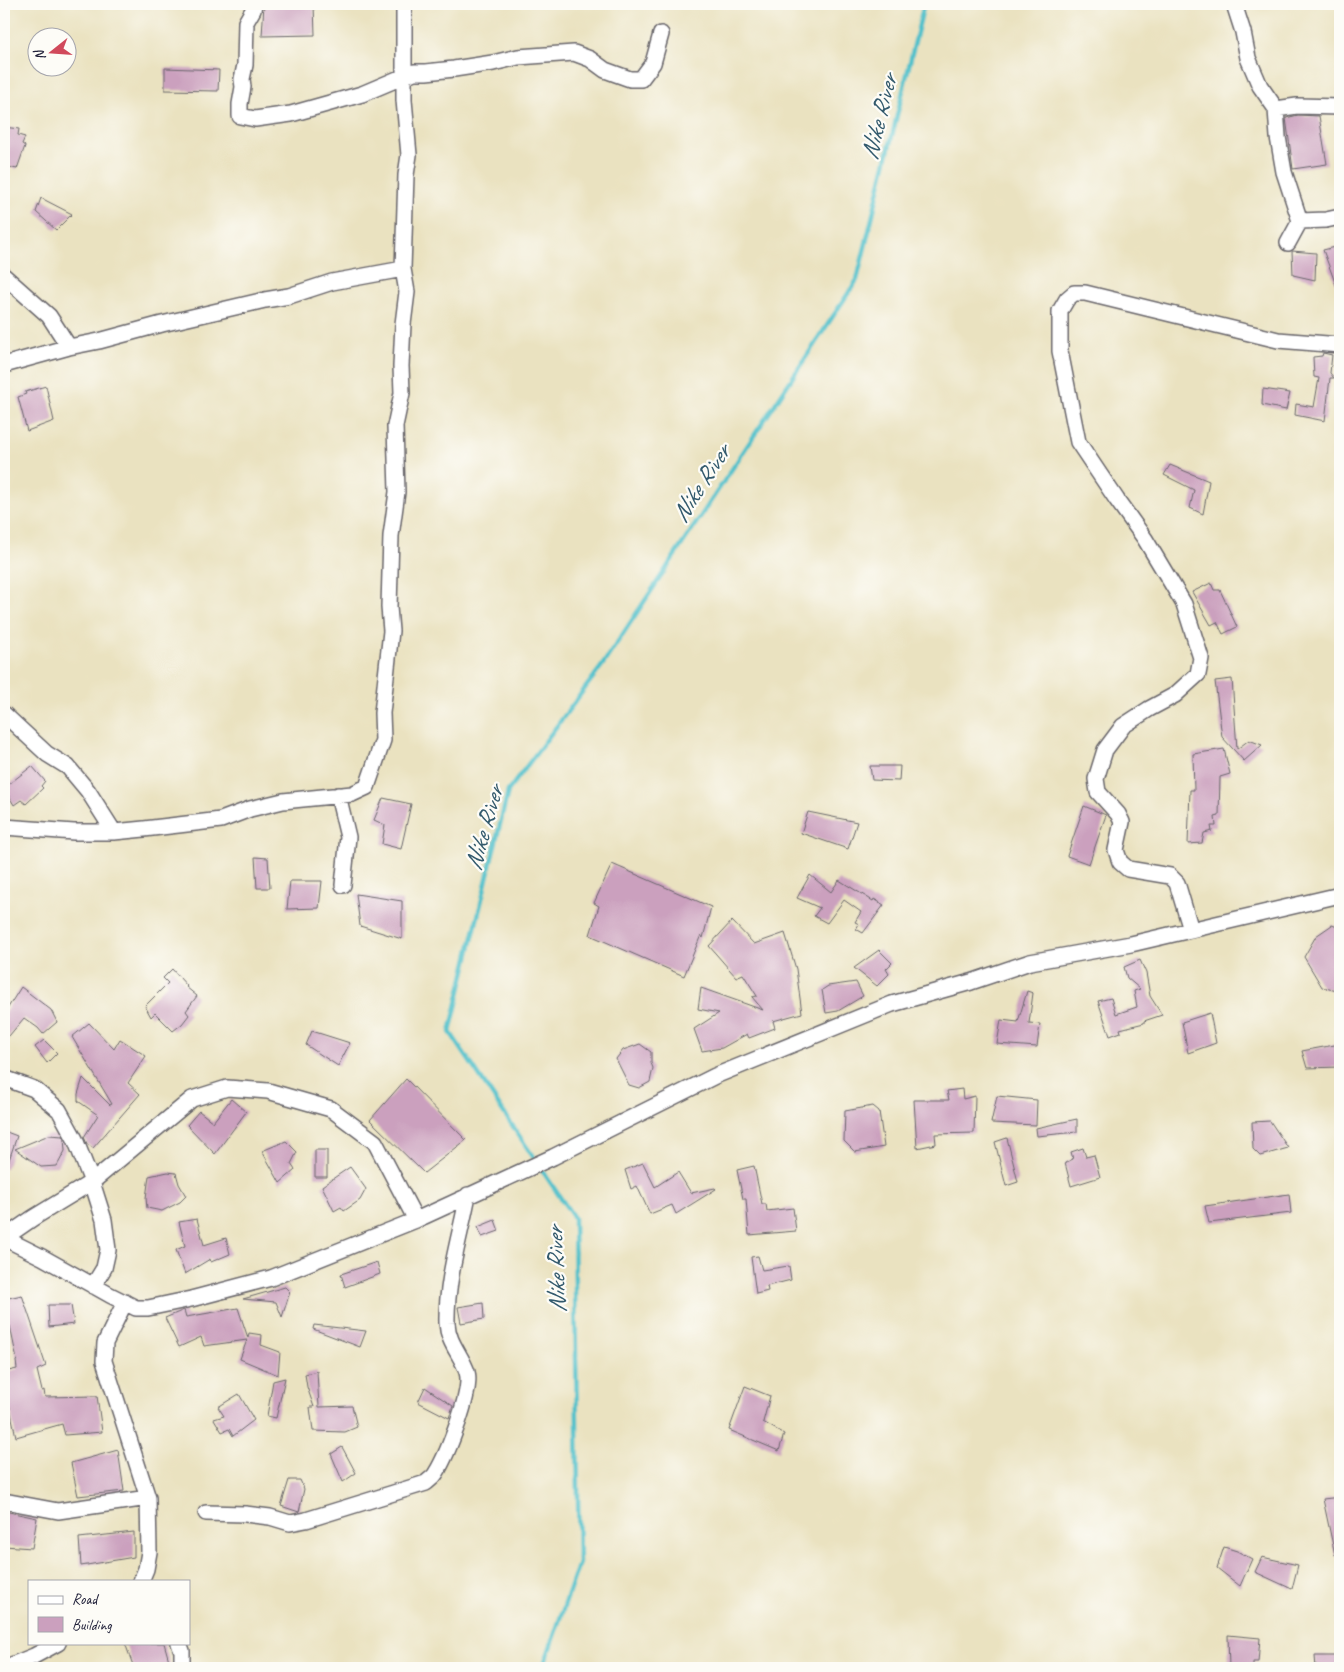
<svg xmlns="http://www.w3.org/2000/svg" width="1344" height="1672" viewBox="0 0 1344 1672" font-family="Caveat,sans-serif">
	<style>
		.lines { fill: none; stroke-linecap: round; stroke-linejoin: round }
		.stream { stroke: #53c1cb; stroke-width: 4.5 }
		.building { fill: #cba0be }
		.minor-casing { stroke: #68656a; stroke-width: 18 }
		.minor { stroke: #fff; stroke-width: 15 }
		.labels { text-anchor: middle; stroke-width: 4.5; stroke-linejoin: round; paint-order: stroke }
		.water-label { font-size: 25px; font-style: italic; fill: #335a6d; stroke: #fdfcf7 }
	</style>
	<rect width="100%" height="100%" fill="#fdfcf7"/>
	<filter id="ink" filterUnits="userSpaceOnUse"><feTurbulence type="fractalNoise" baseFrequency=".02" numOctaves="2"/><feDisplacementMap in="SourceGraphic" scale="10" xChannelSelector="R" yChannelSelector="G"/><feConvolveMatrix kernelMatrix="1 2 1 2 8 2 1 2 1" color-interpolation-filters="sRGB"/></filter>
	<filter id="wash" filterUnits="userSpaceOnUse"><feTurbulence type="fractalNoise" baseFrequency=".0096" numOctaves="4" result="noise"/><feDisplacementMap in="SourceGraphic" scale="20" xChannelSelector="R" yChannelSelector="G"/><feGaussianBlur stdDeviation="1.12" result="paint"/><feColorMatrix in="noise" values="0 0 0 0 0 0 0 0 0 0 0 0 0 0 0 0 0 1.4 0 .05"/><feComposite in="paint" operator="in"/></filter>
	<g filter="url(#wash)">
		<rect width="100%" height="100%" fill="#eae2c0"/>
		<g class="lines">
			<path class="stream" d="M 543,1668 L 579,1563 L 574,1218 L 450,1032 L 508,791 L 601,667 L 857,280 L 924,4"/>
		</g>
		<g id="blocks">
			<path class="building" d="M 264,4 L 314,5 L 315,35 L 262,36 Z
				M 165,68 L 219,70 L 218,91 L 165,90 Z
				M 1298,115 L 1319,116 L 1327,164 L 1293,169 L 1286,118 Z
				M 4,127 L 19,129 L 18,135 L 25,137 L 22,144 L 25,146 L 17,169 L 4,166 Z
				M 41,198 L 72,214 L 56,230 L 36,212 Z
				M 1340,246 L 1340,293 L 1339,293 L 1323,250 Z
				M 1292,251 L 1316,253 L 1315,280 L 1293,275 Z
				M 1323,353 L 1332,355 L 1330,373 L 1334,378 L 1330,378 L 1325,421 L 1295,415 L 1296,404 L 1314,407 L 1319,378 L 1314,377 L 1313,357 L 1322,356 Z
				M 46,386 L 54,421 L 27,431 L 18,397 L 26,394 L 25,392 Z
				M 1263,389 L 1290,393 L 1286,410 L 1262,405 Z
				M 1170,465 L 1209,481 L 1203,514 L 1190,508 L 1194,490 L 1164,475 Z
				M 1211,583 L 1214,590 L 1220,590 L 1237,627 L 1223,634 L 1217,622 L 1211,625 L 1192,592 Z
				M 1232,679 L 1237,749 L 1249,740 L 1262,745 L 1244,761 L 1222,737 L 1215,681 Z
				M 1224,749 L 1230,774 L 1220,777 L 1219,816 L 1215,817 L 1216,826 L 1211,826 L 1212,831 L 1204,833 L 1202,843 L 1188,844 L 1190,790 L 1194,790 L 1193,754 Z
				M 32,766 L 45,781 L 41,786 L 43,788 L 26,804 L 21,800 L 14,805 L 4,788 Z
				M 870,766 L 900,766 L 899,781 L 872,780 Z
				M 383,798 L 411,804 L 401,849 L 382,844 L 385,825 L 374,820 Z
				M 1084,806 L 1106,815 L 1089,864 L 1067,856 Z
				M 808,812 L 857,822 L 848,849 L 801,833 Z
				M 255,857 L 268,858 L 270,888 L 257,888 Z
				M 612,864 L 711,907 L 703,938 L 701,935 L 684,976 L 590,935 L 599,906 L 594,903 Z
				M 810,875 L 831,892 L 839,880 L 873,901 L 874,899 L 884,905 L 863,933 L 856,929 L 859,924 L 855,922 L 861,912 L 844,900 L 827,923 L 814,916 L 820,908 L 797,898 Z
				M 290,881 L 322,881 L 319,908 L 287,909 Z
				M 356,894 L 402,901 L 402,939 L 360,926 Z
				M 732,921 L 754,944 L 785,933 L 796,969 L 802,1013 L 773,1021 L 775,1028 L 749,1038 L 747,1034 L 722,1048 L 702,1051 L 694,1029 L 719,1013 L 698,1009 L 701,988 L 763,1010 L 752,997 L 757,996 L 743,974 L 736,977 L 709,946 Z
				M 1332,925 L 1340,928 L 1340,992 L 1322,987 L 1304,957 L 1316,936 Z
				M 879,950 L 892,963 L 886,969 L 889,974 L 877,986 L 854,968 Z
				M 1140,960 L 1146,973 L 1150,996 L 1162,1015 L 1144,1021 L 1144,1023 L 1120,1029 L 1121,1032 L 1110,1036 L 1098,1001 L 1111,998 L 1116,1014 L 1137,1007 L 1134,991 L 1140,989 L 1127,978 L 1124,967 Z
				M 172,969 L 187,986 L 186,987 L 197,996 L 186,1011 L 189,1015 L 182,1024 L 173,1031 L 155,1013 L 151,1017 L 145,1006 L 168,983 L 163,978 Z
				M 856,982 L 863,996 L 838,1011 L 826,1013 L 822,990 L 828,986 Z
				M 21,987 L 51,1010 L 57,1022 L 43,1034 L 38,1028 L 24,1018 L 4,1042 L 4,1014 Z
				M 1027,991 L 1033,993 L 1029,1023 L 1040,1024 L 1037,1047 L 997,1044 L 1001,1020 L 1018,1022 Z
				M 1210,1013 L 1216,1043 L 1188,1053 L 1182,1022 Z
				M 89,1023 L 114,1049 L 120,1039 L 146,1056 L 128,1083 L 140,1094 L 93,1148 L 87,1144 L 84,1137 L 98,1115 L 78,1101 L 78,1094 L 83,1078 L 110,1105 L 112,1104 L 72,1037 Z
				M 312,1031 L 350,1043 L 338,1066 L 306,1045 Z
				M 44,1040 L 57,1053 L 47,1063 L 35,1047 Z
				M 640,1044 L 651,1052 L 651,1063 L 653,1068 L 650,1082 L 639,1088 L 629,1085 L 616,1059 L 623,1050 Z
				M 1340,1044 L 1340,1067 L 1307,1068 L 1302,1051 Z
				M 406,1079 L 466,1140 L 424,1173 L 370,1120 Z
				M 962,1089 L 963,1099 L 975,1096 L 974,1133 L 935,1134 L 936,1144 L 917,1148 L 914,1100 L 949,1100 L 947,1091 Z
				M 997,1096 L 1037,1100 L 1036,1125 L 991,1123 Z
				M 231,1099 L 246,1112 L 215,1154 L 187,1125 L 199,1111 L 213,1122 Z
				M 873,1106 L 879,1111 L 884,1147 L 855,1152 L 844,1141 L 845,1111 Z
				M 1077,1119 L 1077,1132 L 1037,1136 L 1036,1128 Z
				M 1270,1121 L 1288,1148 L 1260,1156 L 1253,1149 L 1252,1122 Z
				M 4,1131 L 17,1136 L 6,1169 L 4,1169 Z
				M 49,1135 L 63,1136 L 64,1138 L 65,1151 L 57,1166 L 41,1167 L 15,1149 Z
				M 1007,1138 L 1018,1182 L 1006,1186 L 995,1142 Z
				M 286,1141 L 297,1152 L 291,1164 L 295,1170 L 280,1183 L 262,1151 Z
				M 1083,1148 L 1086,1157 L 1094,1155 L 1100,1177 L 1071,1186 L 1065,1163 L 1073,1159 L 1071,1152 Z
				M 315,1150 L 327,1150 L 327,1177 L 315,1177 Z
				M 643,1163 L 655,1187 L 678,1172 L 691,1193 L 715,1188 L 716,1189 L 676,1214 L 672,1205 L 650,1214 L 637,1186 L 631,1189 L 625,1170 Z
				M 754,1166 L 762,1204 L 766,1204 L 767,1211 L 793,1208 L 796,1231 L 749,1235 L 746,1199 L 743,1199 L 737,1170 Z
				M 350,1167 L 366,1189 L 360,1200 L 344,1211 L 341,1207 L 334,1211 L 322,1186 Z
				M 168,1172 L 176,1173 L 179,1184 L 186,1196 L 180,1202 L 162,1211 L 147,1208 L 146,1198 L 149,1176 Z
				M 1289,1194 L 1291,1213 L 1209,1223 L 1205,1206 Z
				M 197,1219 L 204,1245 L 226,1238 L 230,1254 L 211,1262 L 210,1259 L 185,1274 L 176,1250 L 185,1246 L 179,1222 Z
				M 495,1220 L 499,1231 L 482,1237 L 478,1227 Z
				M 758,1256 L 762,1270 L 789,1266 L 791,1280 L 767,1286 L 768,1291 L 756,1294 L 751,1257 Z
				M 377,1262 L 380,1274 L 345,1287 L 341,1274 Z
				M 285,1287 L 290,1292 L 282,1317 L 276,1302 L 243,1299 Z
				M 22,1295 L 46,1366 L 37,1370 L 42,1391 L 44,1390 L 45,1397 L 97,1396 L 102,1432 L 65,1435 L 62,1424 L 16,1437 L 4,1380 L 4,1372 L 17,1369 L 16,1361 L 17,1360 L 10,1326 L 4,1328 L 4,1299 Z
				M 483,1303 L 484,1319 L 461,1323 L 458,1307 Z
				M 48,1305 L 71,1305 L 74,1324 L 49,1327 Z
				M 238,1308 L 248,1338 L 249,1333 L 262,1335 L 261,1345 L 280,1352 L 278,1375 L 240,1359 L 247,1340 L 204,1346 L 201,1337 L 179,1347 L 165,1318 L 184,1310 L 186,1317 Z
				M 314,1325 L 366,1331 L 360,1347 L 313,1329 Z
				M 317,1371 L 319,1407 L 352,1406 L 357,1427 L 345,1432 L 313,1431 L 310,1407 L 314,1407 L 307,1387 L 305,1374 Z
				M 285,1378 L 276,1418 L 267,1416 L 273,1381 Z
				M 745,1386 L 770,1396 L 763,1422 L 784,1434 L 779,1451 L 729,1430 Z
				M 425,1387 L 453,1406 L 449,1418 L 418,1402 Z
				M 239,1394 L 254,1420 L 233,1436 L 229,1429 L 222,1432 L 214,1419 L 224,1416 L 218,1407 Z
				M 342,1447 L 356,1473 L 343,1482 L 331,1454 Z
				M 118,1450 L 124,1491 L 78,1496 L 71,1463 Z
				M 289,1480 L 300,1480 L 304,1489 L 299,1512 L 281,1506 Z
				M 1340,1497 L 1340,1554 L 1335,1555 L 1323,1499 Z
				M 4,1511 L 37,1518 L 32,1548 L 4,1546 Z
				M 134,1532 L 134,1557 L 81,1566 L 79,1538 Z
				M 1224,1547 L 1237,1551 L 1252,1559 L 1240,1586 L 1217,1568 Z
				M 1262,1557 L 1298,1565 L 1292,1589 L 1255,1572 Z
				M 1228,1635 L 1260,1638 L 1258,1662 L 1253,1662 L 1253,1668 L 1229,1668 Z
				M 125,1643 L 164,1643 L 171,1668 L 134,1668 Z
				M 1315,1656 L 1340,1656 L 1340,1668 L 1316,1668 Z"/>
		</g>
	</g>
	<g filter="url(#ink)">
		<use href="#blocks" fill-opacity="0" stroke="#68656a" stroke-width="1"/>
		<g class="lines">
			<g class="minor-casing">
				<path id="minor" d="M 254,4 L 253,10 L 246,22 L 245,65 L 242,79 L 243,87 L 240,104 L 240,116 L 255,119 L 291,114 L 362,94 L 414,72 L 426,72 L 454,69 L 493,63 L 518,57 L 574,53 L 590,59 L 605,70 L 616,74 L 630,79 L 641,79 L 653,63 L 661,34
					M 1234,4 L 1243,32 L 1248,58 L 1260,86 L 1276,109 L 1278,137 L 1284,172 L 1300,221 L 1288,243
					M 1276,109 L 1297,106 L 1340,107
					M 1300,221 L 1326,220 L 1340,217
					M 4,276 L 49,316 L 69,347
					M 4,365 L 69,347 L 99,341 L 162,324 L 265,300 L 289,296 L 332,282 L 403,269
					M 4,714 L 47,754 L 68,767 L 88,791 L 114,832
					M 338,795 L 348,837 L 343,885
					M 4,827 L 74,832 L 114,832 L 144,829 L 221,820 L 250,809 L 283,801 L 352,794 L 367,787 L 383,740 L 382,713 L 391,631 L 389,607 L 391,536 L 397,492 L 395,426 L 402,393 L 401,366 L 403,324 L 407,292 L 403,269 L 406,175 L 409,155 L 404,100 L 404,4
					M 1191,930 L 1177,883 L 1170,876 L 1128,869 L 1120,862 L 1116,850 L 1122,822 L 1118,814 L 1098,792 L 1096,779 L 1105,750 L 1123,726 L 1149,709 L 1175,695 L 1198,674 L 1201,658 L 1184,604 L 1145,539 L 1117,500 L 1078,442 L 1060,351 L 1060,311 L 1067,299 L 1074,293 L 1085,293 L 1278,340 L 1340,345
					M 4,1078 L 34,1089 L 59,1110 L 75,1139 L 92,1182 L 104,1220 L 108,1250 L 104,1268 L 93,1286
					M 4,1238 L 42,1257 L 110,1295 L 136,1308 L 148,1308 L 191,1299 L 271,1278 L 416,1220 L 553,1157 L 715,1076 L 892,1004 L 971,982 L 1030,962 L 1131,944 L 1340,895
					M 4,1238 L 33,1218 L 92,1182 L 192,1099 L 227,1088 L 268,1091 L 331,1109 L 375,1142 L 416,1220
					M 125,1302 L 105,1343 L 104,1361 L 148,1498 L 149,1552 L 146,1569 L 141,1581
					M 4,1501 L 58,1511 L 148,1498
					M 206,1513 L 245,1514 L 270,1517 L 290,1523 L 306,1520 L 426,1483 C 429,1480 434,1477 436,1473 C 447,1455 473,1391 467,1372 C 461,1354 448,1343 447,1323 C 446,1280 460,1237 468,1195
					M 179,1643 L 182,1651 L 182,1668
					M 4,1668 L 34,1656 L 58,1643"/>
			</g>
			<use href="#minor" class="minor"/>
		</g>
	</g>
	<g class="labels">
		<g class="water-label">
			<text transform="translate(878 117) rotate(-76)" y="9">Nike River</text>
			<text transform="translate(700 483) rotate(-57)" y="9">Nike River</text>
			<text transform="translate(483 828) rotate(-74)" y="9">Nike River</text>
			<text transform="translate(555 1270) rotate(-92)" y="9">Nike River</text>
		</g>
	</g>
	<rect width="1344" height="1672" fill="none" stroke="#fdfcf7" stroke-width="20"/>
	<rect x="28" y="1580" width="162" height="65" fill="#fdfcf7" stroke="#a5a5ac"/>
	<rect x="38" y="1596" width="25" height="8" fill="#ffffff" stroke="#a5a5ac"/>
	<text x="72" y="1604" font-size="15" fill="#22223b">Road</text>
	<rect x="38" y="1617" width="25" height="15" fill="#cba0be" stroke="#a5a5ac"/>
	<text x="72" y="1630" font-size="15" fill="#22223b">Building</text>
	<g transform="translate(52 52) rotate(253)"><circle r="24" fill="#fdfcf7" stroke="#a5a5ac"/>
	<path d="M0-4L9 19L0 12L-9 19Z" fill="#d1495b"/>
	<text y="-8" font-size="14" font-weight="bold" text-anchor="middle" fill="#22223b">N</text>
	</g>
</svg>
